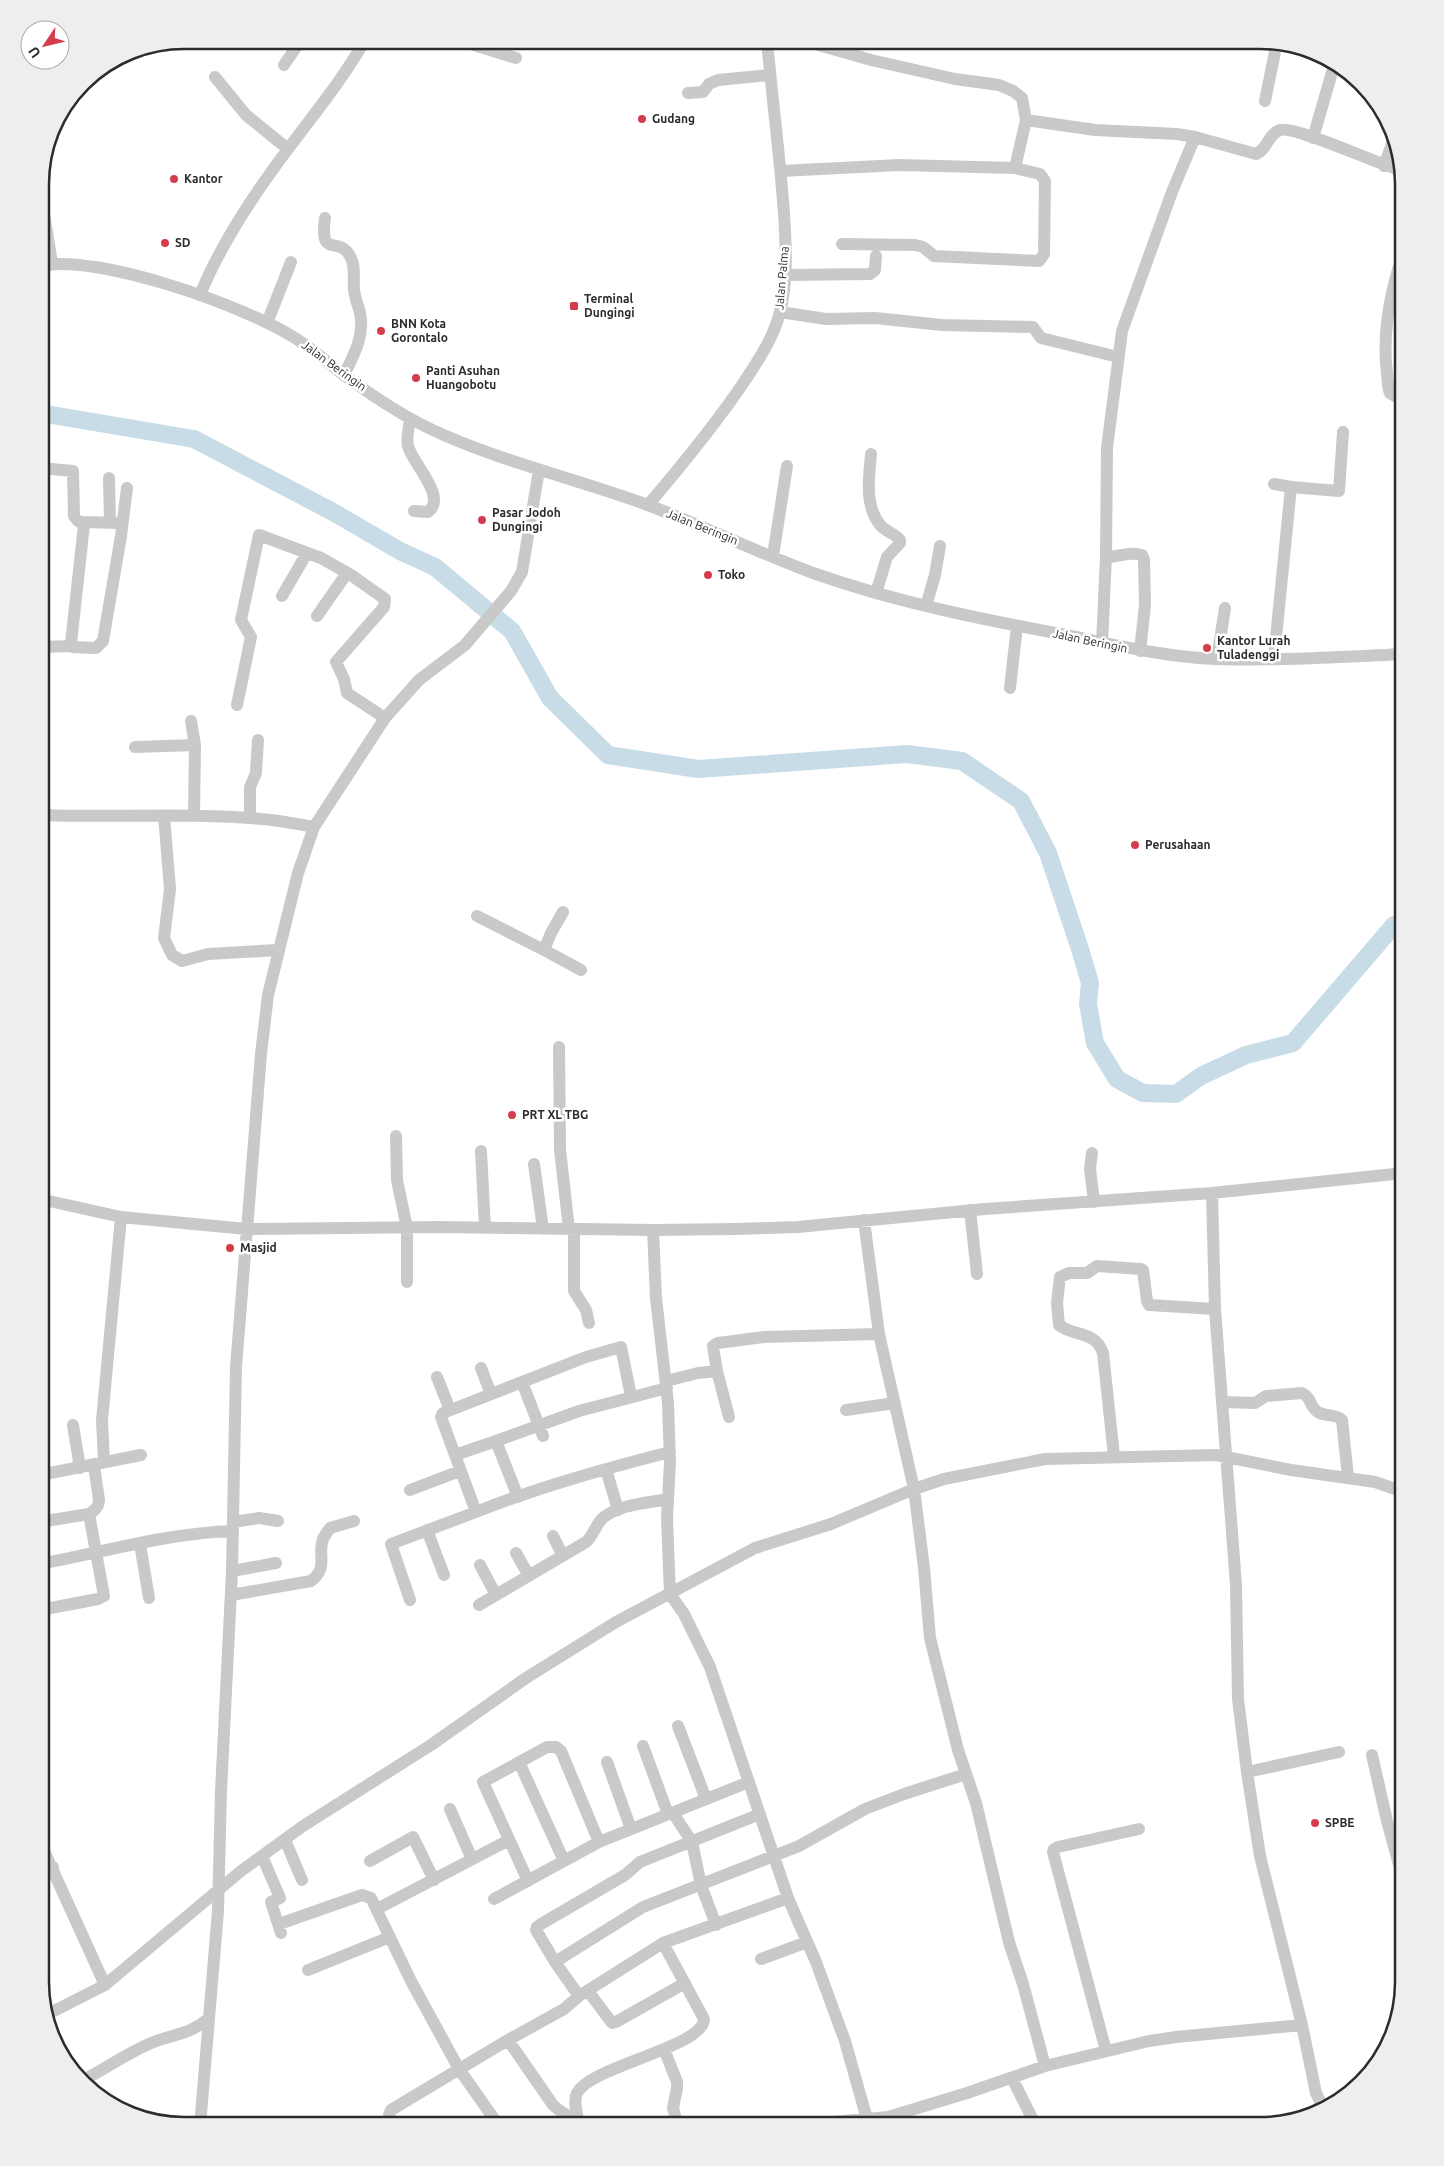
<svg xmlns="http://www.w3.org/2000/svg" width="1444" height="2166" viewBox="0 0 1444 2166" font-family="Ubuntu,sans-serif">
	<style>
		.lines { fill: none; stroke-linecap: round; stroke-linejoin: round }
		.river { stroke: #c8dce8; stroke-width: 18 }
		.minor { stroke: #c9c9c9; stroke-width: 12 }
		.poi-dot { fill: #d53d4d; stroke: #fff; stroke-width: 2 }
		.labels { text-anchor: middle; stroke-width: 5; stroke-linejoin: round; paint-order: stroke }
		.poi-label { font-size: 12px; font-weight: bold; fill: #2c2c2c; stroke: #fff; text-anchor: start }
		.street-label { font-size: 12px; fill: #2c2c2c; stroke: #fff }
		.rim { fill: none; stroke: #2c2c2c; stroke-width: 2.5 }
	</style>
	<rect width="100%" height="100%" fill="#fff"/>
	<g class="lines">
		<path class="river" d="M 40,413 L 194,439 L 333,512 L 400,551 L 435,567 L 512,631 L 550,698 L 608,755 L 698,769 L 907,754 L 962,761 L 1021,801 L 1048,853 L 1080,949 L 1090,983 L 1088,1004 L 1095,1043 L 1117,1079 L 1143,1093 L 1176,1094 L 1201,1076 L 1246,1055 L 1293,1043 L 1394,925 L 1404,922"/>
		<path class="minor" d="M 458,40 L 474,45 L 475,40
			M 769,40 L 815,44 L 871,60 L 955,79 L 999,85 L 1013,91 L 1022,98 L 1026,120 L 1015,168 L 899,165 L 781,171
			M 474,45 L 516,58
			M 284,65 L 301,40
			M 215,77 L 246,115 L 288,149
			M 688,93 L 703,92 L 709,84 L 718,80 L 770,75
			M 1265,101 L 1277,42
			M 1026,120 L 1095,130 L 1177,134 L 1195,137 L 1256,154 C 1267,150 1268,134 1280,130 C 1294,125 1380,165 1400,170
			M 1313,138 L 1335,62
			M 1384,166 L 1393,141
			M 40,189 L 52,263
			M 325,218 C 319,260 339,235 350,256 C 356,266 353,279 354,290 C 355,298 358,305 360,313 C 365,335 354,355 344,375
			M 842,244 L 915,245 L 923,247 L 934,256 L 1039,261 L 1044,254 L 1045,181 L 1040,174 L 1015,168
			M 40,266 C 97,253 245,306 295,338 C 311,348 326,361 341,373 C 374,397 408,420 446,436 C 511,464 579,480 645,504 C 702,525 756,552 813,573 C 895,602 980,619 1066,635 C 1116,645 1165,657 1216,659 C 1278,661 1341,657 1404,654
			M 785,275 L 870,274 L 875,270 L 876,256
			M 200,295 C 221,243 254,194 288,149 C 315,113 343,79 365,40
			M 780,312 L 826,319 L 875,318 L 942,325 L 1033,327 L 1041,338 L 1118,357
			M 267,323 L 291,262
			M 1404,396 L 1395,396 L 1390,393 C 1387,387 1388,380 1387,374 C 1382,332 1390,291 1404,251
			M 410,419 C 409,428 406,438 408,446 C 412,463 448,497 428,512 L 414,511
			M 871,454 C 869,478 864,506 881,526 C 887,532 895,534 900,540 L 900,543 L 887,557 L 876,593
			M 40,468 L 73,471 L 74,516 L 77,520 L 84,525 L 71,643 L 73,647 L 96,648 L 103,641 L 121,536 L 127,488
			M 109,478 L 110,523
			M 1274,484 L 1291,487
			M 648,505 C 683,464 716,424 746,379 C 759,359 774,337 780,312 C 788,281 786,246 784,214 C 780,156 772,98 767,40
			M 82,522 L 118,523
			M 773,556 L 787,466
			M 282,596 L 307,553
			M 926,606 L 935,575 L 940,546
			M 317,616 L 347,573
			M 1102,643 L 1106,557
			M 40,647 L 72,646
			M 1140,651 L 1145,605 L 1144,560 L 1142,555 C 1130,551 1119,557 1106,557 L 1107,448 L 1122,331 L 1172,192 L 1195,137
			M 1274,658 L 1291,487 L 1339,491 L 1343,432
			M 1217,659 L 1225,608
			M 1010,688 L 1017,626
			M 237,705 L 251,637 L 241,620 L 259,535 L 321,558 L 351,575 L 385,599 L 384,607 L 336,662 L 344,679 L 347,693 L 385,718
			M 191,721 L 195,745 L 194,815
			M 135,747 L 195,745
			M 40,815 C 114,818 188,812 261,819 C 279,820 296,824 314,827
			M 164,816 L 170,889 L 164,938 L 172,955 L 182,961 L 208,954 L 278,950
			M 250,818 L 250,787 L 256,773 L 258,740
			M 477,916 L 544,950 L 551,933 L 563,912
			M 544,950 L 581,970
			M 559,1047 L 560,1150 L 569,1229
			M 396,1136 L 397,1180 L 407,1228 L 407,1282
			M 481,1151 L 485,1228
			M 1092,1153 L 1090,1169 L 1094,1202
			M 534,1164 L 543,1229
			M 40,1199 L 121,1217 L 246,1229 L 439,1227 L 653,1230 L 737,1229 L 798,1227 L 985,1209 L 1212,1193 L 1404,1173
			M 970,1210 L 977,1274
			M 864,1220 L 879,1334 L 914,1489 L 924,1568 L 930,1638 L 958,1750 L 976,1803 L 1009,1942 L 1023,1984 L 1045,2066
			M 574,1229 L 574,1291 L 586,1310 L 589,1323
			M 653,1230 L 656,1298 L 668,1403 L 670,1463 L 667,1518 L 670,1594 L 684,1614 L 710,1667 L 788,1898 L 816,1962 L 845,2041 L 867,2119 L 867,2126
			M 481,1368 L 491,1394
			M 717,1371 L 713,1346 L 718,1343 L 764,1337 L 879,1334
			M 437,1377 L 450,1410
			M 666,1381 L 698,1373 L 717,1371 L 729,1417
			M 522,1382 L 543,1436
			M 1223,1402 L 1255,1403 L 1266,1396 L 1302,1393 C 1312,1397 1309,1407 1318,1412 C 1325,1417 1335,1413 1342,1420 L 1348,1477
			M 846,1410 L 895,1403
			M 73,1425 L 80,1468
			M 1403,1428 L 1404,1428
			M 496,1441 L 579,1411 L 667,1388
			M 455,1455 L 441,1417 L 443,1413 L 586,1357 L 621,1347 L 631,1396
			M 1114,1456 L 1103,1353 C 1095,1330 1074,1337 1059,1325 L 1057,1303 L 1060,1277 L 1069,1273 L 1087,1273 L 1097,1266 L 1141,1269 L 1143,1270 L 1147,1301 L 1149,1305 L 1215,1309
			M 104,1462 L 102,1420 L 121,1217
			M 606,1469 L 618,1510
			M 40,1475 L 141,1455
			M 410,1490 L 460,1471
			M 518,1497 L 496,1441 L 455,1455 L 476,1512 C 539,1487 604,1469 670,1452
			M 40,1522 L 89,1514 C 95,1510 99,1507 99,1500 L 94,1466
			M 233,1522 L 259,1518 L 278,1521
			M 427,1530 L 444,1575
			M 553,1536 L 563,1556
			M 140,1544 L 149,1598
			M 516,1553 L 529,1576
			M 40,1564 C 104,1552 168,1533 233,1531
			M 480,1565 L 496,1595 L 586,1542 C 594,1535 596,1523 604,1517 C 621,1504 648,1503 668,1499
			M 232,1571 L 276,1563
			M 231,1595 L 311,1581 C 329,1567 317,1556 323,1539 C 325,1535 328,1531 330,1528 L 354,1521
			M 410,1600 L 391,1544 L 476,1512
			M 479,1605 L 496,1595
			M 40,1610 L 98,1599 L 104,1596 L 89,1514
			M 678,1726 L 706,1799
			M 643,1746 L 668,1814
			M 1372,1755 L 1387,1821 L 1404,1883
			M 519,1762 L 564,1861
			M 607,1762 L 631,1829
			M 1247,1772 L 1339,1752
			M 450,1809 L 472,1859
			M 673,1813 L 692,1842 L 701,1885 L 716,1925
			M 285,1840 L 302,1880
			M 40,1842 L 105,1985
			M 262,1856 L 280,1898 L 271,1902 L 281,1933
			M 370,1861 L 413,1837 L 434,1880
			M 40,1872 L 53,1867
			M 528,1881 L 483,1782 L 547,1747 L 556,1747 L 561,1751 L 599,1842
			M 494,1899 L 599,1842 L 749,1782
			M 377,1909 L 509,1840
			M 279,1924 L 362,1895 L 371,1898 L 411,1981 L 459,2069 L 499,2126
			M 663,1943 L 788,1898
			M 761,1959 L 807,1942
			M 555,1962 L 536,1930 L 537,1927 L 541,1924 L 625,1875 L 640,1862 L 760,1814
			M 308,1970 L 390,1937
			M 588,1991 L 612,2023 L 616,2022 L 685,1983
			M 579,1996 L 555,1962 L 643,1907 L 799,1846 L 865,1809 L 904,1794 L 966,1774
			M 48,2014 L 105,1985 L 241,1871 L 303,1826 L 431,1745 L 526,1678 L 616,1622 L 755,1548 L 831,1524 L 914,1489 L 944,1479 L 1045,1459 L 1216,1455 L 1291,1470 L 1375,1482 L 1404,1492
			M 1302,2025 L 1316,2093 L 1321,2103 L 1327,2108
			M 508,2040 L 564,2009 L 579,1996 L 663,1943 L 704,2019 C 704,2047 591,2066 577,2093 C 573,2101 577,2112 578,2120
			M 664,2049 L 677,2082 L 677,2088 L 673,2108 L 678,2126
			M 1106,2051 L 1053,1852 L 1054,1849 L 1058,1847 L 1139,1829
			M 89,2077 C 109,2066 130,2052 151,2043 C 173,2034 189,2035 208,2019
			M 1012,2078 L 1036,2126
			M 200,2126 L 218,1911 L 221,1791 L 232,1571 L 236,1367 L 261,1054 L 268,995 L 298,873 L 314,827 L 385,718 L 419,680 L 465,645 L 511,591 L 522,572 L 539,470
			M 394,2126 L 389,2115 L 391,2110 L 508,2040 L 553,2105 L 560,2111 L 582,2124
			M 539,2126 L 539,2125
			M 788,2126 L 888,2117 L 967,2093 L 1045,2066 L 1149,2041 L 1176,2037 L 1302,2025 L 1260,1856 L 1247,1772 L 1238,1699 L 1236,1585 L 1215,1309 L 1212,1193"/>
	</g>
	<g class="poi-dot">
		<circle cx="642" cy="119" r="5"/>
		<circle cx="174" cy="179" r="5"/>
		<circle cx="165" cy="243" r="5"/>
		<rect x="569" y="301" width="10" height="10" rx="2.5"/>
		<circle cx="381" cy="331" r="5"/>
		<circle cx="416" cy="378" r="5"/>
		<circle cx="482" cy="520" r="5"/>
		<circle cx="708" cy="575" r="5"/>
		<circle cx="1207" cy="648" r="5"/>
		<circle cx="1135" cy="845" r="5"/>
		<circle cx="512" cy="1115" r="5"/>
		<circle cx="230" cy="1248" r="5"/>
		<circle cx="1315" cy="1823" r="5"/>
	</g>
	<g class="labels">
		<g class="poi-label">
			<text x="652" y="123">Gudang</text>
			<text x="184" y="183">Kantor</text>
			<text x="175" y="247">SD</text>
			<text x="584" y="303">Terminal<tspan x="584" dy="14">Dungingi</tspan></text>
			<text x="391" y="328">BNN Kota<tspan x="391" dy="14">Gorontalo</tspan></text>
			<text x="426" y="375">Panti Asuhan<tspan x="426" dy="14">Huangobotu</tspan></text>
			<text x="492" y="517">Pasar Jodoh<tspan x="492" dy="14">Dungingi</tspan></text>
			<text x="718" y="579">Toko</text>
			<text x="1217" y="645">Kantor Lurah<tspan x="1217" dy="14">Tuladenggi</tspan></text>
			<text x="1145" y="849">Perusahaan</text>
			<text x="522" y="1119">PRT XL TBG</text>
			<text x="240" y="1252">Masjid</text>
			<text x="1325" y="1827">SPBE</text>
		</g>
		<g class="street-label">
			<text transform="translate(782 278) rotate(-85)" y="4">Jalan Palma</text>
			<text transform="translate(334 366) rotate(36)" y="4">Jalan Beringin</text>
			<text transform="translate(702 527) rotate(22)" y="4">Jalan Beringin</text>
			<text transform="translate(1090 641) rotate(12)" y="4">Jalan Beringin</text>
		</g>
	</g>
	<path d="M0 0H1444V2166H0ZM184 49H1260A135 135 0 0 1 1395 184V1982A135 135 0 0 1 1260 2117H184A135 135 0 0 1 49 1982V184A135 135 0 0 1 184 49Z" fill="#eee" fill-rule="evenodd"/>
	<path class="rim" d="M184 49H1260A135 135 0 0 1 1395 184V1982A135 135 0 0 1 1260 2117H184A135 135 0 0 1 49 1982V184A135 135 0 0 1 184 49Z"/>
	<g transform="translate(45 45) rotate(235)"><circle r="24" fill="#ffffff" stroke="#ababab"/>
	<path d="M0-4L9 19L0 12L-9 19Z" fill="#d53d4d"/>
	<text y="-8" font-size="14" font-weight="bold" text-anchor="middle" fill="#2c2c2c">U</text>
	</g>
</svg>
